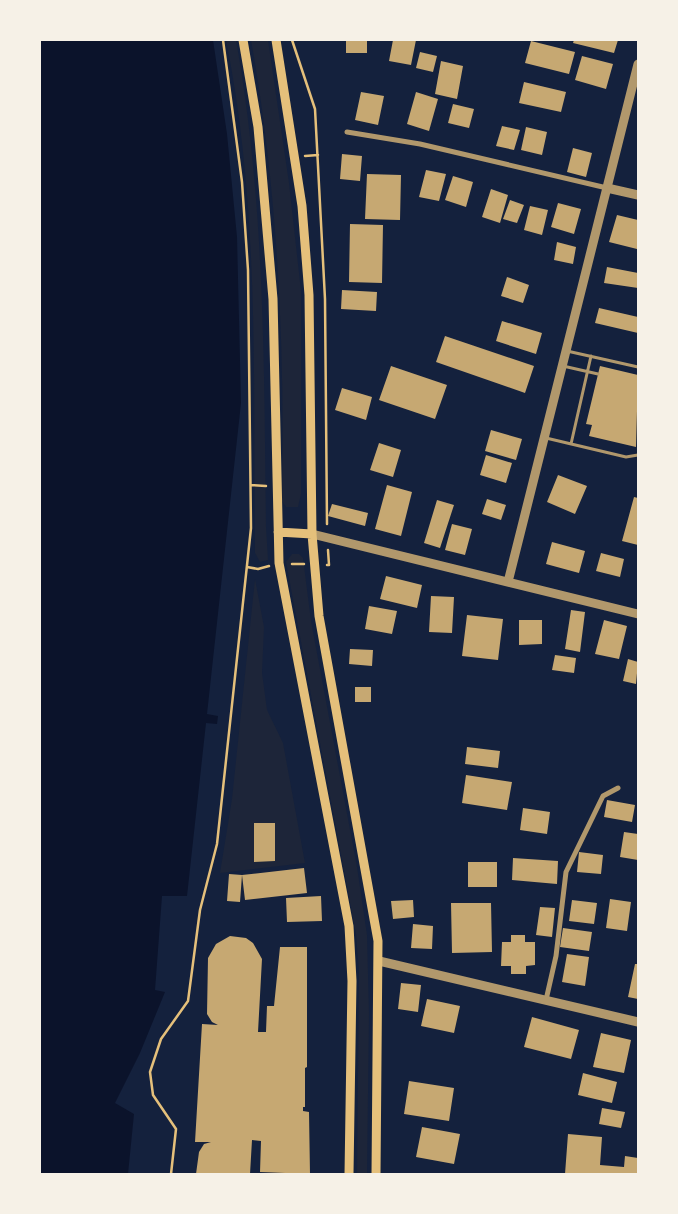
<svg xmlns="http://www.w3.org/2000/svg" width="678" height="1214" viewBox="0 0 678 1214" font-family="'DM Sans',sans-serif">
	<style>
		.green { fill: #1d2539 }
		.water { fill: #0b132b }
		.building { fill: #c6a872 }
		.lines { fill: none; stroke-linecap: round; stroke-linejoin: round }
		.path { stroke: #e5c07b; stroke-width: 2.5 }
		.service { stroke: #b1986c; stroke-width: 3 }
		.minor { stroke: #b1986c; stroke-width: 5 }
		.tertiary { stroke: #b1986c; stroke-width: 9 }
		.secondary { stroke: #e5c07b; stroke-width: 9 }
	</style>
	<rect width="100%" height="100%" fill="#14213d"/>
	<path class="green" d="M 226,40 L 236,40 C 265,201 264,364 266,527 L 268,560 L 260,562 L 255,553 C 253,382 260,208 226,40 Z
		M 251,40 L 268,40 L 289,183 L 301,291 L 301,494 L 298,507 L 286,507 L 282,501 C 285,347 278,191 251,40 Z
		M 292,554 L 299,554 L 303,558 L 311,621 L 357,867 L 367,935 L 369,1014 L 367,1174 L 357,1174 L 359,972 L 356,934 L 286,562 Z
		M 255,579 L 264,627 L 262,673 L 267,710 L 283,743 L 305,863 L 220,873 L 232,799 Z"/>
	<path class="water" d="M 40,40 L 213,40 L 227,134 L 237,237 L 241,403 L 207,714 L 218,716 L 217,724 L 206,723 L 187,896 L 162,896 L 155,990 L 165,992 L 140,1053 L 115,1103 L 134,1114 L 128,1174 L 40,1174 Z"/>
	<path class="building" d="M 346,40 L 367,40 L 367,53 L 346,53 Z
		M 393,40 L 416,40 L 411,65 L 389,61 Z
		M 574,40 L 618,40 L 614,53 L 573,43 Z
		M 531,41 L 575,52 L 569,74 L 525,63 Z
		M 420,52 L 437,56 L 433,72 L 416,68 Z
		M 582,56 L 613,64 L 606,89 L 575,80 Z
		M 441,61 L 463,66 L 457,99 L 435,94 Z
		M 524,82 L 566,92 L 561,112 L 519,103 Z
		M 361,92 L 384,96 L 378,125 L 355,120 Z
		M 416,92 L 438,99 L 429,131 L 407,124 Z
		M 453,104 L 474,109 L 469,128 L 448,123 Z
		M 502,126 L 520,130 L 514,150 L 496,146 Z
		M 526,127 L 547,132 L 542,155 L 521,150 Z
		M 573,148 L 592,153 L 586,177 L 567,172 Z
		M 342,154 L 362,156 L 360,181 L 340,179 Z
		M 426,170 L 446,174 L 439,201 L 419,197 Z
		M 367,174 L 401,175 L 400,220 L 365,219 Z
		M 453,176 L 473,182 L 466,207 L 445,200 Z
		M 491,189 L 508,195 L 500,223 L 482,217 Z
		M 510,200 L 524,205 L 517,223 L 503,219 Z
		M 558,203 L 581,209 L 574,234 L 551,227 Z
		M 530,206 L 548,210 L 542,235 L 524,230 Z
		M 617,215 L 638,220 L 637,249 L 609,242 Z
		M 350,224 L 383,225 L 382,283 L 349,282 Z
		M 557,242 L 576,247 L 573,264 L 554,260 Z
		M 607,267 L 638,273 L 638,288 L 604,283 Z
		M 507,277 L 529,285 L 523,303 L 501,296 Z
		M 342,290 L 377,292 L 376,311 L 341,309 Z
		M 599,308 L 638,317 L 638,333 L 595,323 Z
		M 502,321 L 542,333 L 536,354 L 496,341 Z
		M 445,336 L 534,366 L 525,393 L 436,362 Z
		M 391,366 L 447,385 L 435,419 L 379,400 Z
		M 600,366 L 638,375 L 636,447 L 589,436 L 592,425 L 586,424 Z
		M 342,388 L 372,397 L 366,420 L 335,410 Z
		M 491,430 L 522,439 L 516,460 L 485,451 Z
		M 379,443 L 401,450 L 393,477 L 370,470 Z
		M 486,455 L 512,463 L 506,483 L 480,475 Z
		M 558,475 L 587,486 L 575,514 L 547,502 Z
		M 387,485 L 412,492 L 401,536 L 375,529 Z
		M 634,497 L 638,498 L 638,545 L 622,541 Z
		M 487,499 L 506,505 L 501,520 L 482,514 Z
		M 437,500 L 454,505 L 440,548 L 424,543 Z
		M 332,504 L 368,513 L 365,526 L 328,516 Z
		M 452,524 L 472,529 L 465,555 L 445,550 Z
		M 552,542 L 585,551 L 579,573 L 546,564 Z
		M 601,553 L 624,559 L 620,577 L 596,571 Z
		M 386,576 L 422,585 L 417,608 L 380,599 Z
		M 431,596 L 454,597 L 452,633 L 429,632 Z
		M 369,606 L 397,611 L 392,634 L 365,629 Z
		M 571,610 L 585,612 L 580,652 L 565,649 Z
		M 467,615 L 503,619 L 498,660 L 462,656 Z
		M 519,620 L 542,620 L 542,644 L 519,645 Z
		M 604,620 L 627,626 L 619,659 L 595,654 Z
		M 350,649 L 373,650 L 372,666 L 349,664 Z
		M 555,655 L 576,658 L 574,673 L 552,670 Z
		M 628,659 L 638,662 L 636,684 L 623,681 Z
		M 355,687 L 371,687 L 371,702 L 355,702 Z
		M 467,747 L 500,751 L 498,768 L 465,764 Z
		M 466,775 L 512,782 L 507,810 L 462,803 Z
		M 607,800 L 635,805 L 632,822 L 604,817 Z
		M 523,808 L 550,812 L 547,834 L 520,830 Z
		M 254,823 L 275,823 L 275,861 L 254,862 Z
		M 624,832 L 638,834 L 638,860 L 620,857 Z
		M 579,852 L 603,855 L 601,874 L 577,872 Z
		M 513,858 L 558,861 L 557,884 L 512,880 Z
		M 468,862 L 497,862 L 497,887 L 468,887 Z
		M 304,868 L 307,893 L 245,900 L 242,875 Z
		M 229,874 L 242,875 L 240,902 L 227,901 Z
		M 321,896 L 322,921 L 287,922 L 286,898 Z
		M 610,899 L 631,902 L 627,931 L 606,928 Z
		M 413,900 L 414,917 L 393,919 L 391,901 Z
		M 572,900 L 597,903 L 594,924 L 569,921 Z
		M 451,903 L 491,903 L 492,952 L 452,953 Z
		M 540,907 L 555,908 L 552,937 L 536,935 Z
		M 413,924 L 433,926 L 432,949 L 411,948 Z
		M 563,928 L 592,932 L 589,951 L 560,947 Z
		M 511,935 L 525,935 L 525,942 L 535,942 L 535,965 L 526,966 L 526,974 L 511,974 L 511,966 L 501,966 L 502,942 L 511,942 Z
		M 230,936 L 246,938 L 253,943 L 262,959 L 258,1032 L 266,1032 L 267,1006 L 274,1006 L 280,947 L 307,947 L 307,1067 L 305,1068 L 305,1107 L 303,1107 L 303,1111 L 309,1112 L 310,1174 L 260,1172 L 261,1141 L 252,1140 L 250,1174 L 196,1174 L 199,1152 L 204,1144 L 211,1142 L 195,1142 L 202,1024 L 218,1025 L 212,1022 L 207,1014 L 208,958 L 216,944 Z
		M 567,954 L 589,957 L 585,986 L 562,982 Z
		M 635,964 L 638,964 L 638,999 L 628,997 Z
		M 401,983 L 421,985 L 418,1012 L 398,1009 Z
		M 427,999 L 460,1006 L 454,1033 L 421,1026 Z
		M 532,1017 L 579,1030 L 571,1059 L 524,1047 Z
		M 601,1033 L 631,1040 L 624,1073 L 593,1067 Z
		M 583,1073 L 617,1082 L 612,1103 L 578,1095 Z
		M 409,1081 L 454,1088 L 449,1121 L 404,1114 Z
		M 602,1108 L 625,1112 L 621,1128 L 599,1124 Z
		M 422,1127 L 460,1134 L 454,1164 L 416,1157 Z
		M 568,1134 L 602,1137 L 600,1165 L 624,1167 L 625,1156 L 638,1158 L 638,1174 L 565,1174 Z"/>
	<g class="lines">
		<path class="path" d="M 292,40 L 315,109 L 325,299 L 327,524
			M 305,156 L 318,155
			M 251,485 L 266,486
			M 292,564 L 304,564
			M 327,565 L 329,565 L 328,550
			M 247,567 L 258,569 L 269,566
			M 171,1174 L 176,1129 L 153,1095 L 150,1072 L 161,1039 L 188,1001 L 200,910 L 217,844 L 251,528 L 248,270 L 242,182 L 223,40"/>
		<path class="service" d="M 567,351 L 638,367
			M 563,366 L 598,374
			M 546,438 L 626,457 L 638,455
			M 571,444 L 591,356"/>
		<path class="minor" d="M 347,132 L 420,144 L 607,188
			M 546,1000 L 556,956 L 566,872 L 603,796 L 618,788"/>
		<path class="tertiary" d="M 607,188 L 638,195
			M 312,534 L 638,614
			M 508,582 L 638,64
			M 379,961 L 638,1022"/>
		<path class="secondary" d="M 243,40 L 258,127 L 273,299 L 279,563 L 349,926 L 352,981 L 349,1174
			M 276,40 L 302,206 L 309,295 L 312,534 L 319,616 L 378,941 L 376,1174
			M 278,532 L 312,534"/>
	</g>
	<rect width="678" height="1214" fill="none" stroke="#f6f1e7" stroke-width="82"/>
</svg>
